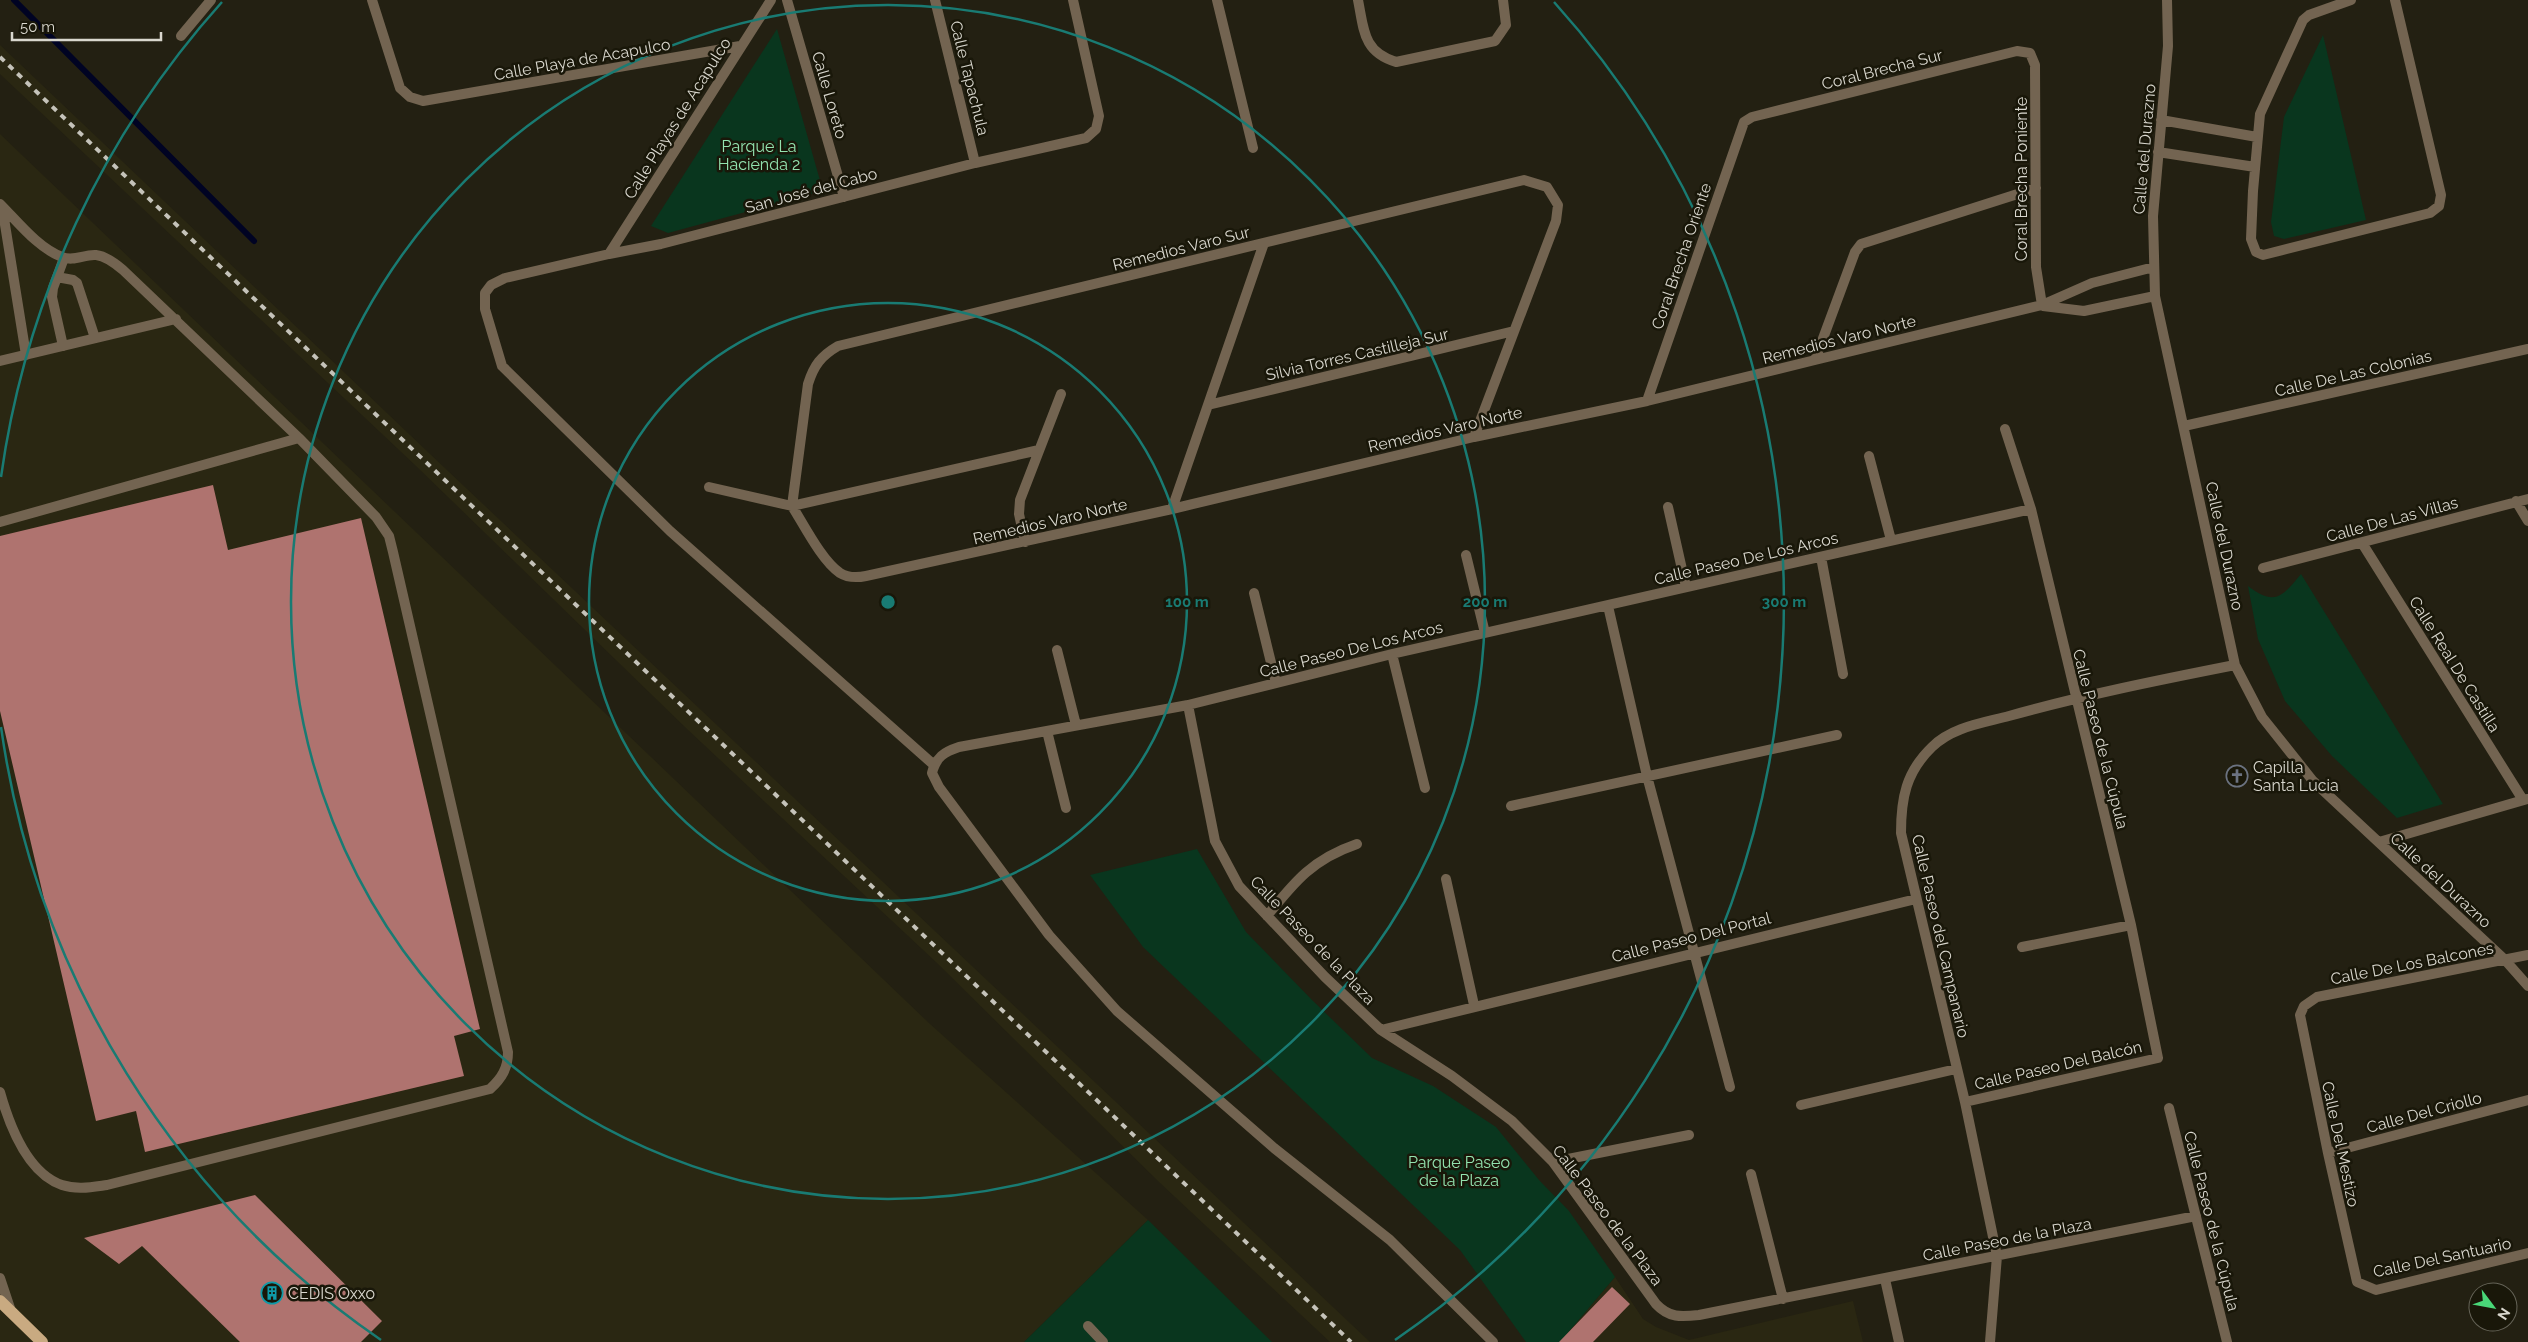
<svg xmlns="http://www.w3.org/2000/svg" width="2528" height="1342" viewBox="0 0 2528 1342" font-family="Raleway,sans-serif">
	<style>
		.built { fill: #2a2712 }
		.green { fill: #09361e }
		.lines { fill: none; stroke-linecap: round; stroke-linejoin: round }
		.stream { stroke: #000323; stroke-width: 6 }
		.building { fill: #af736f }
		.lane { stroke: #736451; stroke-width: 10 }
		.street { stroke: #736451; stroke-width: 10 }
		.primary { stroke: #c9aa81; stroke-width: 12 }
		.rail { stroke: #c5c3ba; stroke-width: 4; stroke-dasharray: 6 6; stroke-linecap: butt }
		.ring { fill: none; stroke: #197b73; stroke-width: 2.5 }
		.labels { text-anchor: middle; stroke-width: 5; stroke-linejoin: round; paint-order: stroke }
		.street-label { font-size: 16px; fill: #d9d7ce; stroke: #191709 }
		.park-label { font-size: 16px; fill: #93e3af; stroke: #191709 }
		.poi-label { font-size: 16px; fill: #d9d7ce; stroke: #191709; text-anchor: start }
		.centre { fill: #197b73; stroke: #191709; stroke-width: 2.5 }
		.ring-label { font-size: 15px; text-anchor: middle; font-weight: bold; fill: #197b73; stroke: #191709; stroke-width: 5; stroke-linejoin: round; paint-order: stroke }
	</style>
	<rect width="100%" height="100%" fill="#232012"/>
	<path class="built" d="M 0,45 L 430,454 L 1370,1342 L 1330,1342 L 1159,1182 L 937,963 L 687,729 L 415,465 L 0,74 Z
		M 0,134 L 930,1024 L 1148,1220 L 1024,1342 L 0,1342 Z
		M 1615,1277 L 1643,1319 L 1656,1327 L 1689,1340 L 1853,1301 L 1863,1342 L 1560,1342 Z"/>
	<path class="green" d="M 777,29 L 823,191 L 668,233 L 651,226 Z
		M 2323,35 L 2366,220 L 2284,239 L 2274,236 L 2271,222 L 2284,117 Z
		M 2301,574 L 2443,804 L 2397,818 L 2332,756 L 2285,701 L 2258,639 L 2248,586 C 2275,607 2283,596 2301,574 Z
		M 1197,849 L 1246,932 L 1312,1000 L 1372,1058 L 1433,1086 L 1496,1127 L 1539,1180 L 1569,1211 L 1615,1277 L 1560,1342 L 1526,1342 L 1460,1250 L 1143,947 L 1090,875 Z
		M 1148,1220 L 1272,1342 L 1024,1342 Z"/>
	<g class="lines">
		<path class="stream" d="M 14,0 L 254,241"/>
	</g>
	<path class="building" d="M 213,485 L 228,550 L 361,518 L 480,1029 L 454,1036 L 464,1076 L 145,1152 L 136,1111 L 96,1121 L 0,711 L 0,536 Z
		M 255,1195 L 382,1321 L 361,1342 L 240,1342 L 142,1246 L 119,1264 L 84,1238 Z
		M 1612,1287 L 1630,1304 L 1593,1342 L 1559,1342 Z"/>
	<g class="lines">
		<path class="lane" d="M 0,204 C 18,222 38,248 62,257 C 74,262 84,254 96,255 C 106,256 116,264 123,270 L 299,438 L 376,517 L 389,536 L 393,552 L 508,1052 C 508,1068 502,1078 490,1089 L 107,1185 C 92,1187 77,1190 62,1185 C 27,1173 9,1124 0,1092
			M 2,206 L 26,355
			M 57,277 L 73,280 L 77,283 L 95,338
			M 63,346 L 52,297 L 53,288 L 64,258
			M 0,361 L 176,319
			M 0,522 L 299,438
			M 0,1278 L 11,1311
			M 1885,1279 L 1899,1342
			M 1088,1326 L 1103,1342"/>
		<path class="street" d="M 372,0 L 400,88 L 410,97 L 423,101 L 740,46
			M 787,0 L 844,197
			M 935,0 L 975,163
			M 1217,0 L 1253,148
			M 1358,0 C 1364,30 1363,52 1396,62 L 1495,41 L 1506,25 L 1503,0
			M 2167,0 L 2168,46 L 2153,216 L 2155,296 L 2235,665 L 2262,717 L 2313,781 L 2505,960 L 2528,986
			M 2351,0 L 2309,15 L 2303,20 L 2260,114 L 2253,191 L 2251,239 L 2256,252 L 2263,255 L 2430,213 L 2439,206 L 2441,195 L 2395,0
			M 181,36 L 211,0
			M 2161,120 L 2257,137
			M 2158,152 L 2255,167
			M 609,254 L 771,0
			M 2043,306 L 2084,311 L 2155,296
			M 1815,360 L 1855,252 L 1861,244 L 2036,188
			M 1647,401 L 1744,122 L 1752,117 L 2017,51 L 2030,53 L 2035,65 L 2036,267 L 2042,305
			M 1208,405 L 1514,331
			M 2184,426 L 2528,349
			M 1474,437 L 1556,221 L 1558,205 L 1547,187 L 1524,180 L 838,346 C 821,356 814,365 808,384 L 792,506 C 804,525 822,561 840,573 C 848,578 856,578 866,576 L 1172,509 L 1474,437 L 1647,401 L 1815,360 L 2042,305 L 2092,283 L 2154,267
			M 1869,456 L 1891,540
			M 709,487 L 792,506 L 1039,450
			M 2516,501 L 2528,521
			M 1668,507 L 1686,587
			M 1172,509 L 1264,243
			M 1025,542 L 1019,514 L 1020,500 L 1061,394
			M 2362,543 L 2523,800
			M 1466,555 L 1485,633
			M 1821,557 L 1843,674
			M 2263,568 L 2528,499
			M 1254,593 L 1276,683
			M 1608,606 L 1647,776 L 1730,1087
			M 1057,650 L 1076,725
			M 1392,654 L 1425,788
			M 1188,705 L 1215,841 L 1239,886 L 1325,977 L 1381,1030 L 1452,1076 L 1512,1121 L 1553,1162 L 1656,1304 C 1669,1318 1681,1317 1699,1315 L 2196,1216
			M 1047,731 L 1066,808
			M 934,765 L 670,531 L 502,366 L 485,309 L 485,293 L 491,285 L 505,278 L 609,254 L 661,244 L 975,163 L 1086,138 L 1096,129 L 1099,116 L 1073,0
			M 1511,806 L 1837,735
			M 2379,842 L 2527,799
			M 1446,879 L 1474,1005
			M 1267,916 C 1295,881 1313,859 1357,844
			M 2022,947 L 2131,925
			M 2528,955 L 2317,997 L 2304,1006 L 2300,1015 L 2328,1153 L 2357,1282 L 2376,1290 L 2528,1253
			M 1381,1030 L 1916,899
			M 1965,1102 L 2158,1058 L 2131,925 L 2031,509 L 2005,429
			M 1801,1105 L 1956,1069
			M 2169,1108 L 2227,1342
			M 2328,1153 L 2528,1100
			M 1553,1162 L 1689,1135
			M 1751,1174 L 1783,1299
			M 1493,1342 L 1390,1240 L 1274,1148 L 1117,1011 L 1049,935 L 939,787 L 932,773 C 936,757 944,752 959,747 L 1188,705 L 1392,654 L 2031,509
			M 1990,1342 L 1997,1256 L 1965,1102 L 1901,833 C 1901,798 1906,772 1932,747 C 1952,727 1983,723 2009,716 C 2084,695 2159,680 2235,665"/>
		<path class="primary" d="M 0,1301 L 42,1342"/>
		<path class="rail" d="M 0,57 L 1351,1342"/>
	</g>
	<g class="ring">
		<circle cx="888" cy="602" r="299"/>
		<circle cx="888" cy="602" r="597"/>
		<path d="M381 1340A896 896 0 0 1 1 727M1 477A896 896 0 0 1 222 2M1554 2A896 896 0 0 1 1395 1340"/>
	</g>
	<defs>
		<g id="church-ring" transform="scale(1.125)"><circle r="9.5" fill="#191709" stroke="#6b7280" stroke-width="1.5"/><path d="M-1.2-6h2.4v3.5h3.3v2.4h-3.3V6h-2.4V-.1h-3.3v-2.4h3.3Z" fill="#6b7280"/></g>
		<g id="building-ring" transform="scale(1.125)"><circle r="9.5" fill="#191709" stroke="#0f9aa8" stroke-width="1.5"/><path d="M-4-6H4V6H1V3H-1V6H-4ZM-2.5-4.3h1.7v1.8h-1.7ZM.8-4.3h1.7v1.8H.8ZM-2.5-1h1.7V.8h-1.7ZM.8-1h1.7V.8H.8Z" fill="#0f9aa8"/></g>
	</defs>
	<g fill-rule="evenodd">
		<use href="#church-ring" x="2237" y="776"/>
		<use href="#building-ring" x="272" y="1293"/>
	</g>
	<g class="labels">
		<g class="street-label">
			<text transform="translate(582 59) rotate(-10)" y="6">Calle Playa de Acapulco</text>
			<text transform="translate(1882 69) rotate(-14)" y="6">Coral Brecha Sur</text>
			<text transform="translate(970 78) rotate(76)" y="6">Calle Tapachula</text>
			<text transform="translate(830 95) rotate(74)" y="6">Calle Loreto</text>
			<text transform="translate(677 118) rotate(-58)" y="6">Calle Playas de Acapulco</text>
			<text transform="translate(2144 149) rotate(-85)" y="6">Calle del Durazno</text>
			<text transform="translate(2021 179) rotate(-90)" y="6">Coral Brecha Poniente</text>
			<text transform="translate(811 190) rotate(-15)" y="6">San José del Cabo</text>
			<text transform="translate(1181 248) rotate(-14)" y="6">Remedios Varo Sur</text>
			<text transform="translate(1681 256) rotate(-71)" y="6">Coral Brecha Oriente</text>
			<text transform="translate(1839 339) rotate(-14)" y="6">Remedios Varo Norte</text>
			<text transform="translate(1357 354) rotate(-13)" y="6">Silvia Torres Castilleja Sur</text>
			<text transform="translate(2353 373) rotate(-13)" y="6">Calle De Las Colonias</text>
			<text transform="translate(1445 429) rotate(-13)" y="6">Remedios Varo Norte</text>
			<text transform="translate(2392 519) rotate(-15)" y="6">Calle De Las Villas</text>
			<text transform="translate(1050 521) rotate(-13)" y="6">Remedios Varo Norte</text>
			<text transform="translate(2225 546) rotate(78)" y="6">Calle del Durazno</text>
			<text transform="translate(1746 558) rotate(-13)" y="6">Calle Paseo De Los Arcos</text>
			<text transform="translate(1351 649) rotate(-14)" y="6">Calle Paseo De Los Arcos</text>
			<text transform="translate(2455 664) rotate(58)" y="6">Calle Real De Castilla</text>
			<text transform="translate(2101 739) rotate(76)" y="6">Calle Paseo de la Cúpula</text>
			<text transform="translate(2441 880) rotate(43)" y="6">Calle del Durazno</text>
			<text transform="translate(1941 936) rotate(77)" y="6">Calle Paseo del Campanario</text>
			<text transform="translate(1691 937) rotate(-14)" y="6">Calle Paseo Del Portal</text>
			<text transform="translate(1313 940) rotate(46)" y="6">Calle Paseo de la Plaza</text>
			<text transform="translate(2412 963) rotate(-11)" y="6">Calle De Los Balcones</text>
			<text transform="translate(2058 1065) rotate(-13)" y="6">Calle Paseo Del Balcón</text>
			<text transform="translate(2424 1112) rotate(-15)" y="6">Calle Del Criollo</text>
			<text transform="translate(2341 1144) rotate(78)" y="6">Calle Del Mestizo</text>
			<text transform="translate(1608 1215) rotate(53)" y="6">Calle Paseo de la Plaza</text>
			<text transform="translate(2212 1221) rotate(76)" y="6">Calle Paseo de la Cúpula</text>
			<text transform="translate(2007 1239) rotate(-11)" y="6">Calle Paseo de la Plaza</text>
			<text transform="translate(2442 1257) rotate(-12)" y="6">Calle Del Santuario</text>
		</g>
		<g class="park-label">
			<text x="759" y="152">Parque La<tspan x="759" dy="18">Hacienda 2</tspan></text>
			<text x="1459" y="1168">Parque Paseo<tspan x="1459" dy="18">de la Plaza</tspan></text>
		</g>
		<g class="poi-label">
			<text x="2253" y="773">Capilla<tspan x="2253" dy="18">Santa Lucia</tspan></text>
			<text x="288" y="1299">CEDIS Oxxo</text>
		</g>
	</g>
	<circle cx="888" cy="602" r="8" class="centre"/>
	<g class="ring-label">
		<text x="1187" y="607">100 m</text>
		<text x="1485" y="607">200 m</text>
		<text x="1784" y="607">300 m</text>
	</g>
	<g transform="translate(2493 1307) rotate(122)"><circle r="24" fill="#191709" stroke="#666458"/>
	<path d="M0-4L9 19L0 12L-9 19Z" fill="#49d778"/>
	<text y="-8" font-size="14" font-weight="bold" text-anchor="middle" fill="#d9d7ce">N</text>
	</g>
	<path d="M12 32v8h149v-8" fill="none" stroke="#d9d7ce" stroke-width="2.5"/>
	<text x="20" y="32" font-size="15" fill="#d9d7ce" stroke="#191709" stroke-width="4" paint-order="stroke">50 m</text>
</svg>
